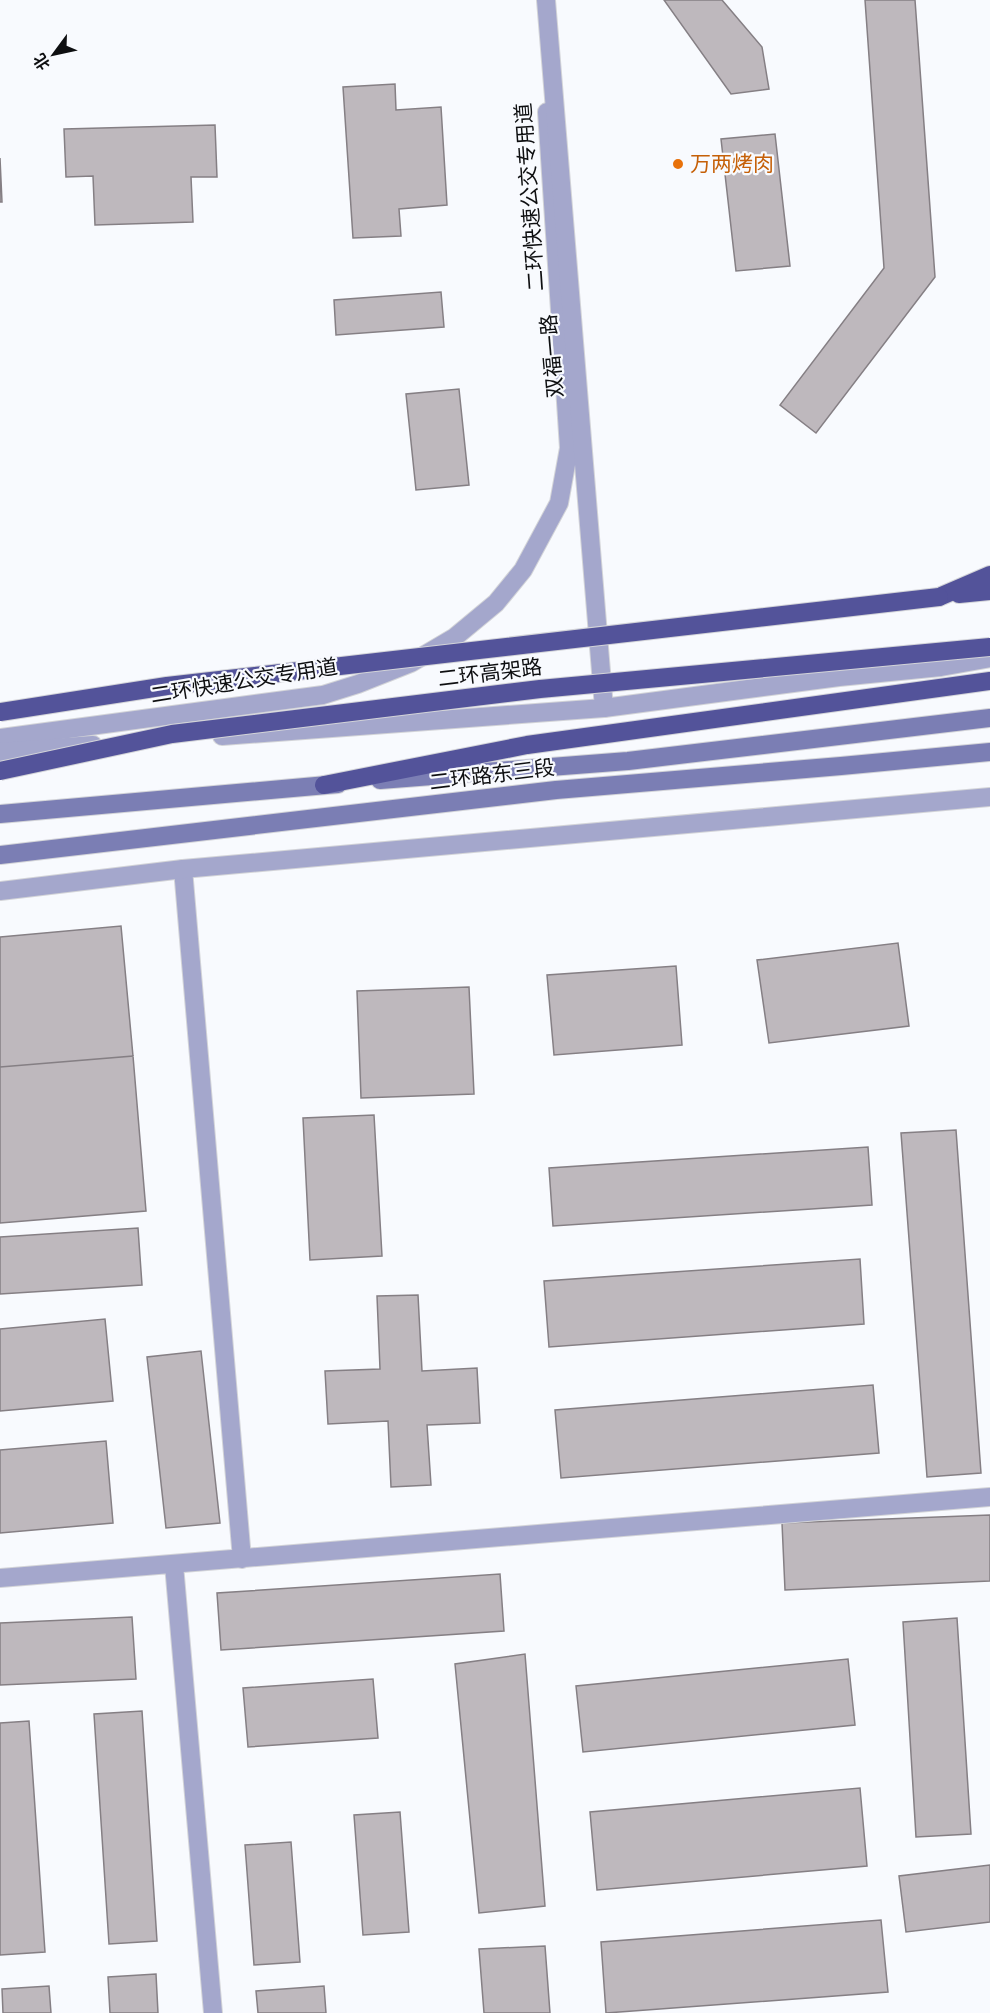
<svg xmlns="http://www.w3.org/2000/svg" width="990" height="2013" viewBox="0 0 990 2013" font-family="Barlow,'Noto Sans SC',sans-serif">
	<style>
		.building { fill: #beb8bd; stroke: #857f84; stroke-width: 1.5 }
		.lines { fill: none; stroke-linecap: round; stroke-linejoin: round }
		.service-casing { stroke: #d3d4d8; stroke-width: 20 }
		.minor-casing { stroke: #d3d4d8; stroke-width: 20 }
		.tertiary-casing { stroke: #d3d4d8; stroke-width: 20 }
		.secondary-casing { stroke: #d3d4d8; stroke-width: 20 }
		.trunk-casing { stroke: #d3d4d8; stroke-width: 20 }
		.service { stroke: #a4a7cc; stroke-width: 18 }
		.minor { stroke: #a4a7cc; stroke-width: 18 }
		.tertiary { stroke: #a4a7cc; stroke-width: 18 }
		.secondary { stroke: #7b7eb4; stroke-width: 18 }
		.trunk { stroke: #53539a; stroke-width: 18 }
		.trunk-bridge-casing { stroke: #d3d4d8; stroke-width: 20; stroke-linecap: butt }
		.trunk-bridge { stroke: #53539a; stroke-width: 18 }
		.food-dot { fill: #e8710a; stroke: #f8fafe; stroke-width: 2 }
		.labels { text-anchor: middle; stroke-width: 4.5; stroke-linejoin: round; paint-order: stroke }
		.food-label { font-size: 21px; fill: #c56008; stroke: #f8fafe; text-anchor: start }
		.street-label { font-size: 21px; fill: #0e0f11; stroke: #f8fafe }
	</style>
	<rect width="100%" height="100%" fill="#f8fafe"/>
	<path class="building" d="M 664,0 L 722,0 L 762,47 L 769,89 L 731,94 Z
		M 865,0 L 915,0 L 935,277 L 816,433 L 780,405 L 884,268 Z
		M 395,84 L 396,110 L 441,107 L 447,205 L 399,209 L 401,236 L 353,238 L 343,87 Z
		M 215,125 L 217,177 L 191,177 L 193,222 L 95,225 L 93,176 L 66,177 L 64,129 Z
		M 775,134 L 790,266 L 736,271 L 721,139 Z
		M 0,158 L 2,202 L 0,202 Z
		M 441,292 L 444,327 L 336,335 L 334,300 Z
		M 459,389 L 469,485 L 416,490 L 406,394 Z
		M 121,926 L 133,1056 L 0,1067 L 0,937 Z
		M 898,943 L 909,1026 L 769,1043 L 757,960 Z
		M 676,966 L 682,1045 L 554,1055 L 547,975 Z
		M 469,987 L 474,1094 L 361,1098 L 357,991 Z
		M 133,1056 L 146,1211 L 0,1223 L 0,1067 Z
		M 374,1115 L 382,1256 L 310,1260 L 303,1118 Z
		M 956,1130 L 981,1473 L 927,1477 L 901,1133 Z
		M 868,1147 L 872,1205 L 553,1226 L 549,1168 Z
		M 138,1228 L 142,1285 L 0,1294 L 0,1237 Z
		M 860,1259 L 864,1324 L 549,1347 L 544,1281 Z
		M 418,1295 L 422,1371 L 477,1368 L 480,1423 L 427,1425 L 431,1485 L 391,1487 L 388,1421 L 328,1424 L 325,1371 L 380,1369 L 377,1296 Z
		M 105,1319 L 113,1401 L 0,1411 L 0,1329 Z
		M 201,1351 L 220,1523 L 166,1528 L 147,1357 Z
		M 873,1385 L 879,1453 L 561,1478 L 555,1410 Z
		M 106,1441 L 113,1523 L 0,1533 L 0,1450 Z
		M 990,1515 L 990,1581 L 785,1590 L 782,1523 Z
		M 500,1574 L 504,1631 L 221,1650 L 217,1593 Z
		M 132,1617 L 136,1679 L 0,1685 L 0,1623 Z
		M 957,1618 L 971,1834 L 916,1837 L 903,1622 Z
		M 525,1654 L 545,1906 L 479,1913 L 455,1664 Z
		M 848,1659 L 855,1725 L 583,1752 L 576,1686 Z
		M 373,1679 L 378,1738 L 248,1747 L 243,1688 Z
		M 142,1711 L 157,1941 L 109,1944 L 94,1714 Z
		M 29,1721 L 45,1952 L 0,1955 L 0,1723 Z
		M 860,1788 L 867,1866 L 597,1890 L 590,1812 Z
		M 400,1812 L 409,1932 L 363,1935 L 354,1815 Z
		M 291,1842 L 300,1962 L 254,1965 L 245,1845 Z
		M 990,1865 L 990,1922 L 906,1932 L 899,1876 Z
		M 881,1920 L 888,1992 L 606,2013 L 601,1942 Z
		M 545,1946 L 550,2013 L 484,2013 L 479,1949 Z
		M 156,1974 L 158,2013 L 110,2013 L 108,1977 Z
		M 49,1986 L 51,2013 L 3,2013 L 2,1989 Z
		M 324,1986 L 326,2013 L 258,2013 L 256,1991 Z"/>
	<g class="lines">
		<g class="service-casing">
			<path id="service" d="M 0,738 L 323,695 L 358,684 L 411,663 L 455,637 L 496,603 L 523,570 L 559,503 L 569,448 L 547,112"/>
		</g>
		<g class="minor-casing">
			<path id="minor" d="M 546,0 L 604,708
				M 183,869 L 242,1559
				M 174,1565 L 213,2013
				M 0,1578 L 990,1497"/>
		</g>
		<g class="tertiary-casing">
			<path id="tertiary" d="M 222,736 L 604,708 L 839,677 L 941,667 L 990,658
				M 0,752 L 93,745
				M 0,891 L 183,869 L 990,797"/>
		</g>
		<g class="secondary-casing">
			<path id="secondary" d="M 380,780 L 628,761 L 990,718
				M 0,814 L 338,784
				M 0,855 L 556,790 L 841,766 L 990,752"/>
		</g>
		<g class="trunk-casing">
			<path id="trunk" d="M 959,594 L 990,591
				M 939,597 L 990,575
				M 324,785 L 527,745 L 990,681"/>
		</g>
		<use href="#service" class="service"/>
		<use href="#minor" class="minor"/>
		<use href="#tertiary" class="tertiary"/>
		<use href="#secondary" class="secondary"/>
		<use href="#trunk" class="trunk"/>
		<g class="trunk-bridge-casing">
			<path id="trunk-bridge" d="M 0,712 L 167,686 L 939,597
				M 0,771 L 172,734 L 540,689 L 990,647"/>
		</g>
		<use href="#trunk-bridge" class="trunk-bridge"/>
	</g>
	<circle class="food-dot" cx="678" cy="164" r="6"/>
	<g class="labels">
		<g class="food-label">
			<text x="690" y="171">万两烤肉</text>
		</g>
		<g class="street-label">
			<text transform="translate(530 197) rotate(-94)" y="7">二环快速公交专用道</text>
			<text transform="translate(552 356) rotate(-95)" y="7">双福一路</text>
			<text transform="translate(490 673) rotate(-7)" y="7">二环高架路</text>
			<text transform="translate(244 681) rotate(-9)" y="7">二环快速公交专用道</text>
			<text transform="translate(492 775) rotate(-7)" y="7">二环路东三段</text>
		</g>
	</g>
	<g transform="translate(54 54) rotate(237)" stroke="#f8fafe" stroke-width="4.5" paint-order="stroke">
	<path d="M0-4.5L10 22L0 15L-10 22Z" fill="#0e0f11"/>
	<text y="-9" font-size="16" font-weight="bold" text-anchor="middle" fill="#0e0f11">北</text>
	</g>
</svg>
